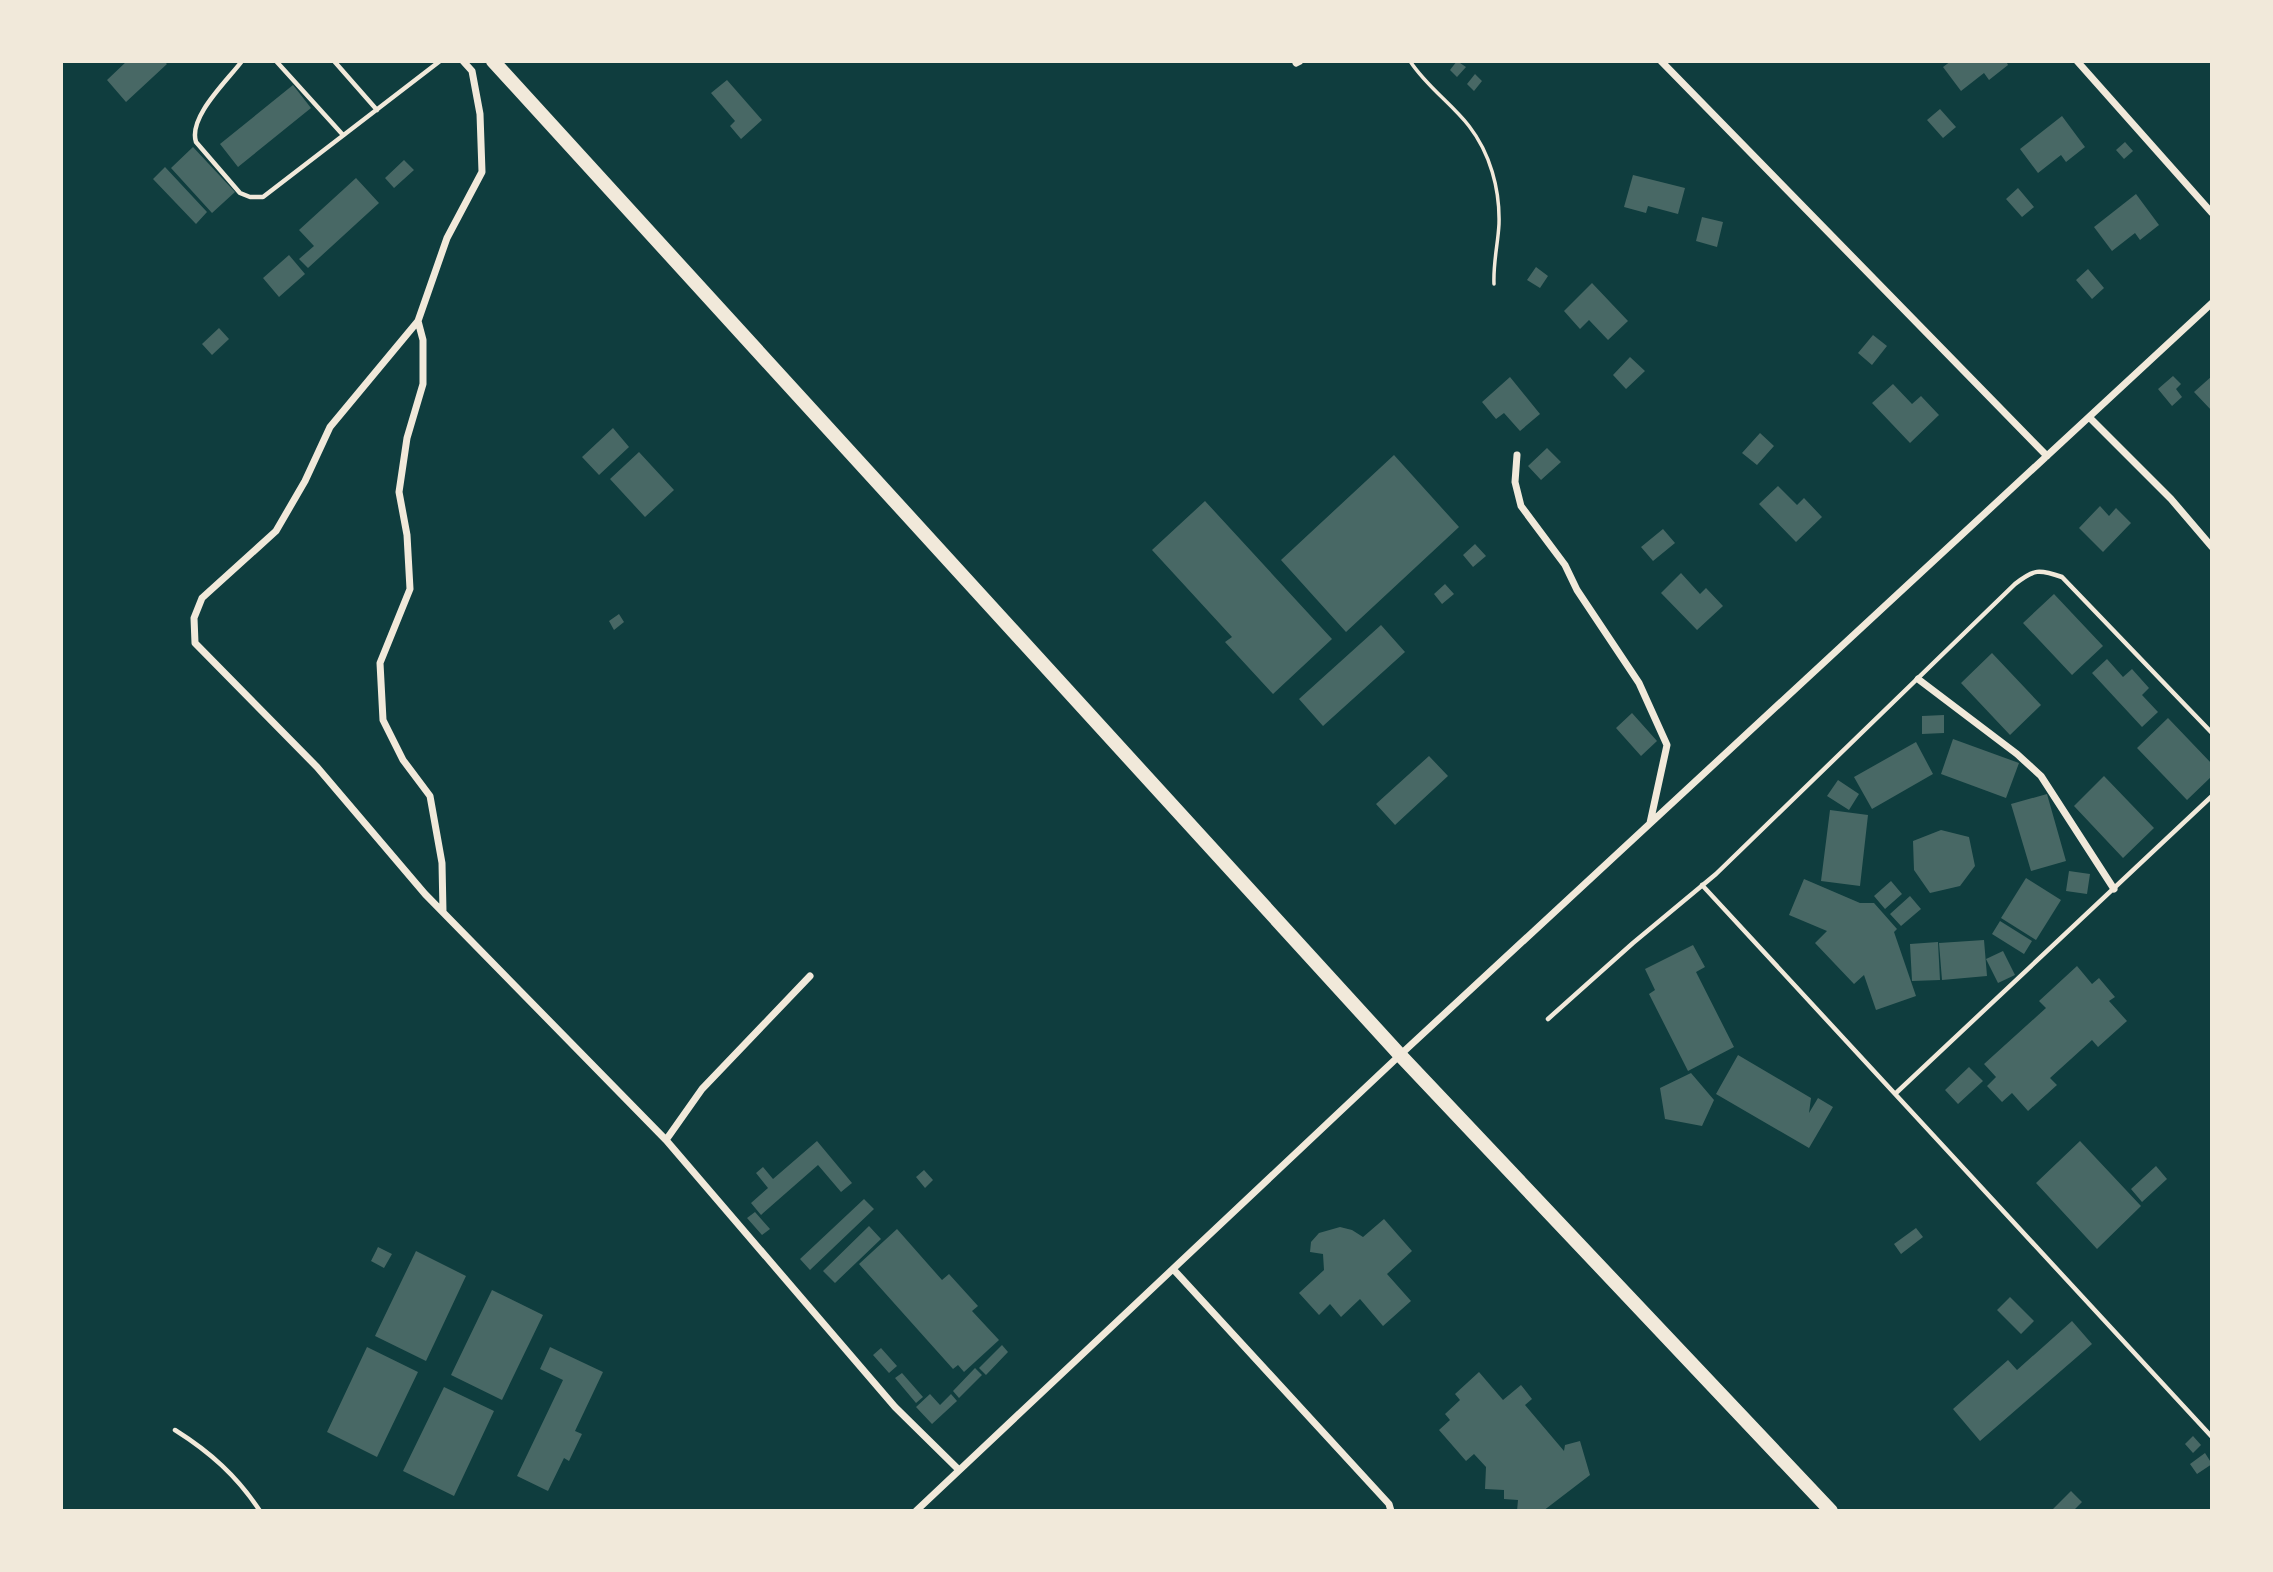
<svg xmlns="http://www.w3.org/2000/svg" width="2273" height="1572" viewBox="0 0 2273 1572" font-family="'Times New Roman',serif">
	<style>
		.building { fill: #486865 }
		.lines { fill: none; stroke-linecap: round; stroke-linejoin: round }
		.path { stroke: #f1e9da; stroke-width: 3.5 }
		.service { stroke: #f1e9da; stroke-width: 4.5 }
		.minor { stroke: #f1e9da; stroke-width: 7 }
		.trunk { stroke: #f1e9da; stroke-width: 14 }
	</style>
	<rect width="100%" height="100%" fill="#0f3d3e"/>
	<path class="building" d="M 127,61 L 164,61 L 167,64 L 126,102 L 107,80 Z
		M 1457,61 L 1466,67 L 1457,77 L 1450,70 Z
		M 1951,61 L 2006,61 L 2008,65 L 1989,80 L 1984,73 L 1961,91 L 1943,67 Z
		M 1475,74 L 1482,81 L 1474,91 L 1467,84 Z
		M 727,80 L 762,120 L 741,139 L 730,126 L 735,121 L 711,93 Z
		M 293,85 L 311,108 L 238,167 L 220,144 Z
		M 1940,109 L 1956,127 L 1943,138 L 1927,120 Z
		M 2062,116 L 2085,147 L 2066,162 L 2061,155 L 2038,173 L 2020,149 Z
		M 2125,142 L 2133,151 L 2124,159 L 2116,150 Z
		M 193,147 L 235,192 L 212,213 L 171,168 Z
		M 404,160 L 414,170 L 394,188 L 385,178 Z
		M 165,167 L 207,212 L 196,224 L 153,179 Z
		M 1633,175 L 1685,188 L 1678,214 L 1648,206 L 1646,213 L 1624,207 Z
		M 356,178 L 379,203 L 308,268 L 299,259 L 314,246 L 299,230 Z
		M 2018,188 L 2034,207 L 2022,217 L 2006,199 Z
		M 2136,194 L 2159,225 L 2140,240 L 2135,233 L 2112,251 L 2094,227 Z
		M 1702,217 L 1723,222 L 1717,247 L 1696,241 Z
		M 289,255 L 305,274 L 279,297 L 263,278 Z
		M 1536,267 L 1548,276 L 1540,288 L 1527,280 Z
		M 2088,269 L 2104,288 L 2092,299 L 2076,280 Z
		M 1592,283 L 1628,321 L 1608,340 L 1589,320 L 1580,329 L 1564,311 Z
		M 219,328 L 229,339 L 212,355 L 202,344 Z
		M 1873,335 L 1887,346 L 1872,365 L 1858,353 Z
		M 1630,357 L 1645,371 L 1626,389 L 1613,375 Z
		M 2173,376 L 2181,384 L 2176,389 L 2182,397 L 2172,406 L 2158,389 Z
		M 2212,376 L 2212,411 L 2194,392 Z
		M 1510,377 L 1540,414 L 1520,431 L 1504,413 L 1496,419 L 1482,402 Z
		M 1893,384 L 1912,404 L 1921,396 L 1939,415 L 1910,443 L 1872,403 Z
		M 613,428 L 629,447 L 599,475 L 582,457 Z
		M 1760,433 L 1774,446 L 1757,465 L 1742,453 Z
		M 1547,448 L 1561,462 L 1541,480 L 1528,466 Z
		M 639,452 L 674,490 L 645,517 L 610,479 Z
		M 1394,455 L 1459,527 L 1346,632 L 1281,560 Z
		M 1778,486 L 1797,505 L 1804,498 L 1822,517 L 1796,542 L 1759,504 Z
		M 1205,501 L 1332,639 L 1273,694 L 1225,642 L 1232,637 L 1152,550 Z
		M 2100,506 L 2109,516 L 2116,508 L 2131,523 L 2103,552 L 2079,528 Z
		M 1663,529 L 1675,543 L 1653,561 L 1641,547 Z
		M 1475,544 L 1486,556 L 1473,567 L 1463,555 Z
		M 1681,573 L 1700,594 L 1706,588 L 1723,606 L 1697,630 L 1661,593 Z
		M 1445,584 L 1454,594 L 1442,604 L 1434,594 Z
		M 2054,594 L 2103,646 L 2072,675 L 2023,623 Z
		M 619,614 L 624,622 L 614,630 L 609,621 Z
		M 1381,625 L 1405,652 L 1323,726 L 1299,699 Z
		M 1992,653 L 2041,705 L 2010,735 L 1961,683 Z
		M 2107,659 L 2123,677 L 2132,669 L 2149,688 L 2142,695 L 2158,712 L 2142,727 L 2092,673 Z
		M 1632,713 L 1657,741 L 1641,756 L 1616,728 Z
		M 1944,715 L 1944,733 L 1922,734 L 1922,716 Z
		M 2168,718 L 2212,764 L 2212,776 L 2187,800 L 2137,748 Z
		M 1953,739 L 2019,763 L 2006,798 L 1941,774 Z
		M 1916,742 L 1933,774 L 1872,809 L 1854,777 Z
		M 1429,756 L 1448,776 L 1395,825 L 1376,804 Z
		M 2104,776 L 2154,828 L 2123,858 L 2074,806 Z
		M 1838,780 L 1859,794 L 1849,810 L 1827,796 Z
		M 2047,794 L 2066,861 L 2031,871 L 2011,804 Z
		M 1830,810 L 1868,815 L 1860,886 L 1821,881 Z
		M 1941,830 L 1969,837 L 1975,866 L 1960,886 L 1930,893 L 1914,870 L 1913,841 Z
		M 2069,871 L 2090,874 L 2087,894 L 2066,891 Z
		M 2026,878 L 2061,900 L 2036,940 L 2001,918 Z
		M 1804,879 L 1860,903 L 1874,903 L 1897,929 L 1894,932 L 1916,996 L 1876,1010 L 1864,975 L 1854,984 L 1815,943 L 1827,931 L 1789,915 Z
		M 1891,881 L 1902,894 L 1885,909 L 1874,896 Z
		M 1910,896 L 1921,909 L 1901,926 L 1890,914 Z
		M 2000,921 L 2032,941 L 2024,954 L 1992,934 Z
		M 1984,940 L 1987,976 L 1942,980 L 1939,943 Z
		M 1938,942 L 1940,980 L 1912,981 L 1910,944 Z
		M 1693,945 L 1705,967 L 1696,972 L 1734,1047 L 1688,1071 L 1649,994 L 1655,990 L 1645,969 Z
		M 2003,951 L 2015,975 L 1998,983 L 1986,959 Z
		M 2077,966 L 2092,984 L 2099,978 L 2115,997 L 2109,1001 L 2127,1021 L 2098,1047 L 2092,1040 L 2050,1078 L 2057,1085 L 2028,1111 L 2012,1093 L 2002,1102 L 1987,1086 L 1996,1077 L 1984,1064 L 2046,1008 L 2039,1001 Z
		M 1738,1055 L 1811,1098 L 1809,1113 L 1818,1098 L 1833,1107 L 1809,1148 L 1716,1094 Z
		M 1969,1067 L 1983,1081 L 1958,1104 L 1945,1090 Z
		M 1691,1073 L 1714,1100 L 1702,1126 L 1665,1119 L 1660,1088 Z
		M 817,1141 L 852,1183 L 841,1192 L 818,1165 L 761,1215 L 751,1203 L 768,1188 L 756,1173 L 763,1167 L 773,1179 Z
		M 2080,1141 L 2141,1206 L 2097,1249 L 2036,1183 Z
		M 2156,1166 L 2167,1179 L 2142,1202 L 2131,1189 Z
		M 924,1170 L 933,1180 L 925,1188 L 916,1177 Z
		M 864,1199 L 874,1209 L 810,1270 L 800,1259 Z
		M 755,1212 L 770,1229 L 762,1235 L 747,1218 Z
		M 1384,1219 L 1412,1251 L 1387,1274 L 1411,1301 L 1383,1326 L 1360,1299 L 1341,1317 L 1330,1304 L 1319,1315 L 1299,1293 L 1324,1270 L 1323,1254 L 1310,1252 L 1311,1242 L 1319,1233 L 1340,1227 L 1352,1230 L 1363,1237 Z
		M 869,1226 L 881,1239 L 835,1283 L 823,1271 Z
		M 1916,1228 L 1923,1237 L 1901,1254 L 1894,1244 Z
		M 897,1229 L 942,1280 L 949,1274 L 978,1306 L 972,1311 L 999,1340 L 964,1372 L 958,1365 L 953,1369 L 859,1264 Z
		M 378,1247 L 392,1254 L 384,1268 L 371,1261 Z
		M 416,1251 L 466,1276 L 426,1361 L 375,1336 Z
		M 492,1290 L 543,1315 L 502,1400 L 451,1375 Z
		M 2010,1297 L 2034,1321 L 2021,1334 L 1997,1310 Z
		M 2072,1321 L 2092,1344 L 1980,1441 L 1953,1409 L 2008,1360 L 2017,1370 Z
		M 1002,1345 L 1008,1352 L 986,1375 L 979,1368 Z
		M 367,1347 L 418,1372 L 377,1457 L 327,1432 Z
		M 550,1347 L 603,1372 L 575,1431 L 582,1434 L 569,1461 L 564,1458 L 548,1491 L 517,1476 L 563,1380 L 540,1369 Z
		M 881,1348 L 897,1366 L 889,1373 L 873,1355 Z
		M 975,1368 L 982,1375 L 959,1398 L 953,1391 Z
		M 1479,1372 L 1503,1400 L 1521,1385 L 1532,1399 L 1525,1405 L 1564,1451 L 1565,1445 L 1580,1441 L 1590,1475 L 1543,1511 L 1517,1511 L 1518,1500 L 1504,1499 L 1504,1490 L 1485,1489 L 1486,1467 L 1474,1454 L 1466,1461 L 1439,1430 L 1450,1420 L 1445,1414 L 1460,1400 L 1455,1394 Z
		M 902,1373 L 923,1397 L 916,1403 L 895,1378 Z
		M 444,1387 L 494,1411 L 454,1496 L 403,1471 Z
		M 930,1394 L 940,1405 L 951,1394 L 957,1401 L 932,1424 L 916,1407 Z
		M 2193,1436 L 2201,1445 L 2193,1453 L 2185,1444 Z
		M 2205,1453 L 2212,1464 L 2197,1474 L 2190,1464 Z
		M 2071,1491 L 2082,1502 L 2073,1511 L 2051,1511 Z"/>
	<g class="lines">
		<path class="path" d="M 1410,61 C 1426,86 1451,103 1469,126 C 1490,153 1500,189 1499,224 C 1498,244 1493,263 1494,284"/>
		<path class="service" d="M 242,61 C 227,81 188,117 196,142 L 240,193 L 250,197 L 263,197 L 440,61
			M 276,61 L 343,135
			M 334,61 L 377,110
			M 1702,885 L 2212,1437
			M 1548,1019 L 1633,943 L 1716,874 L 2015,584 C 2034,569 2039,569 2062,577 L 2212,733
			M 1895,1094 L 2212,796
			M 175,1430 C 210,1452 237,1476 260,1511"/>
		<path class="minor" d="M 463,61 L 472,71 L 480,114 L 482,172 L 447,238 L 418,321 L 330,427 L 305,481 L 276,531 L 202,598 L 194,618 L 195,643 L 317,767 L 425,894 L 666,1140 L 895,1407 L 959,1470
			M 1661,61 L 2047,456
			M 2077,61 L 2212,213
			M 1296,63 L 1300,61
			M 418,321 L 423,340 L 423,384 L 407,438 L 399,492 L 407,535 L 410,589 L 380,663 L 383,720 L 403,760 L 430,796 L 442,863 L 443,912
			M 2089,417 L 2171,499 L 2212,547
			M 1517,455 L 1515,482 L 1521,506 L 1565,565 L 1577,590 L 1639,683 L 1667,745 L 1650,823
			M 1918,679 L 2017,754 L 2041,776 L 2114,889
			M 666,1140 L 702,1089 L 810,976
			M 1173,1269 L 1389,1504 L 1391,1511
			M 916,1511 L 1400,1055 L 2212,303"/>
		<path class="trunk" d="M 493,61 L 1400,1055 L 1831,1511"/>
	</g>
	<rect width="2273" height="1572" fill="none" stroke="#f1e9da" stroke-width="126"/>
</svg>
